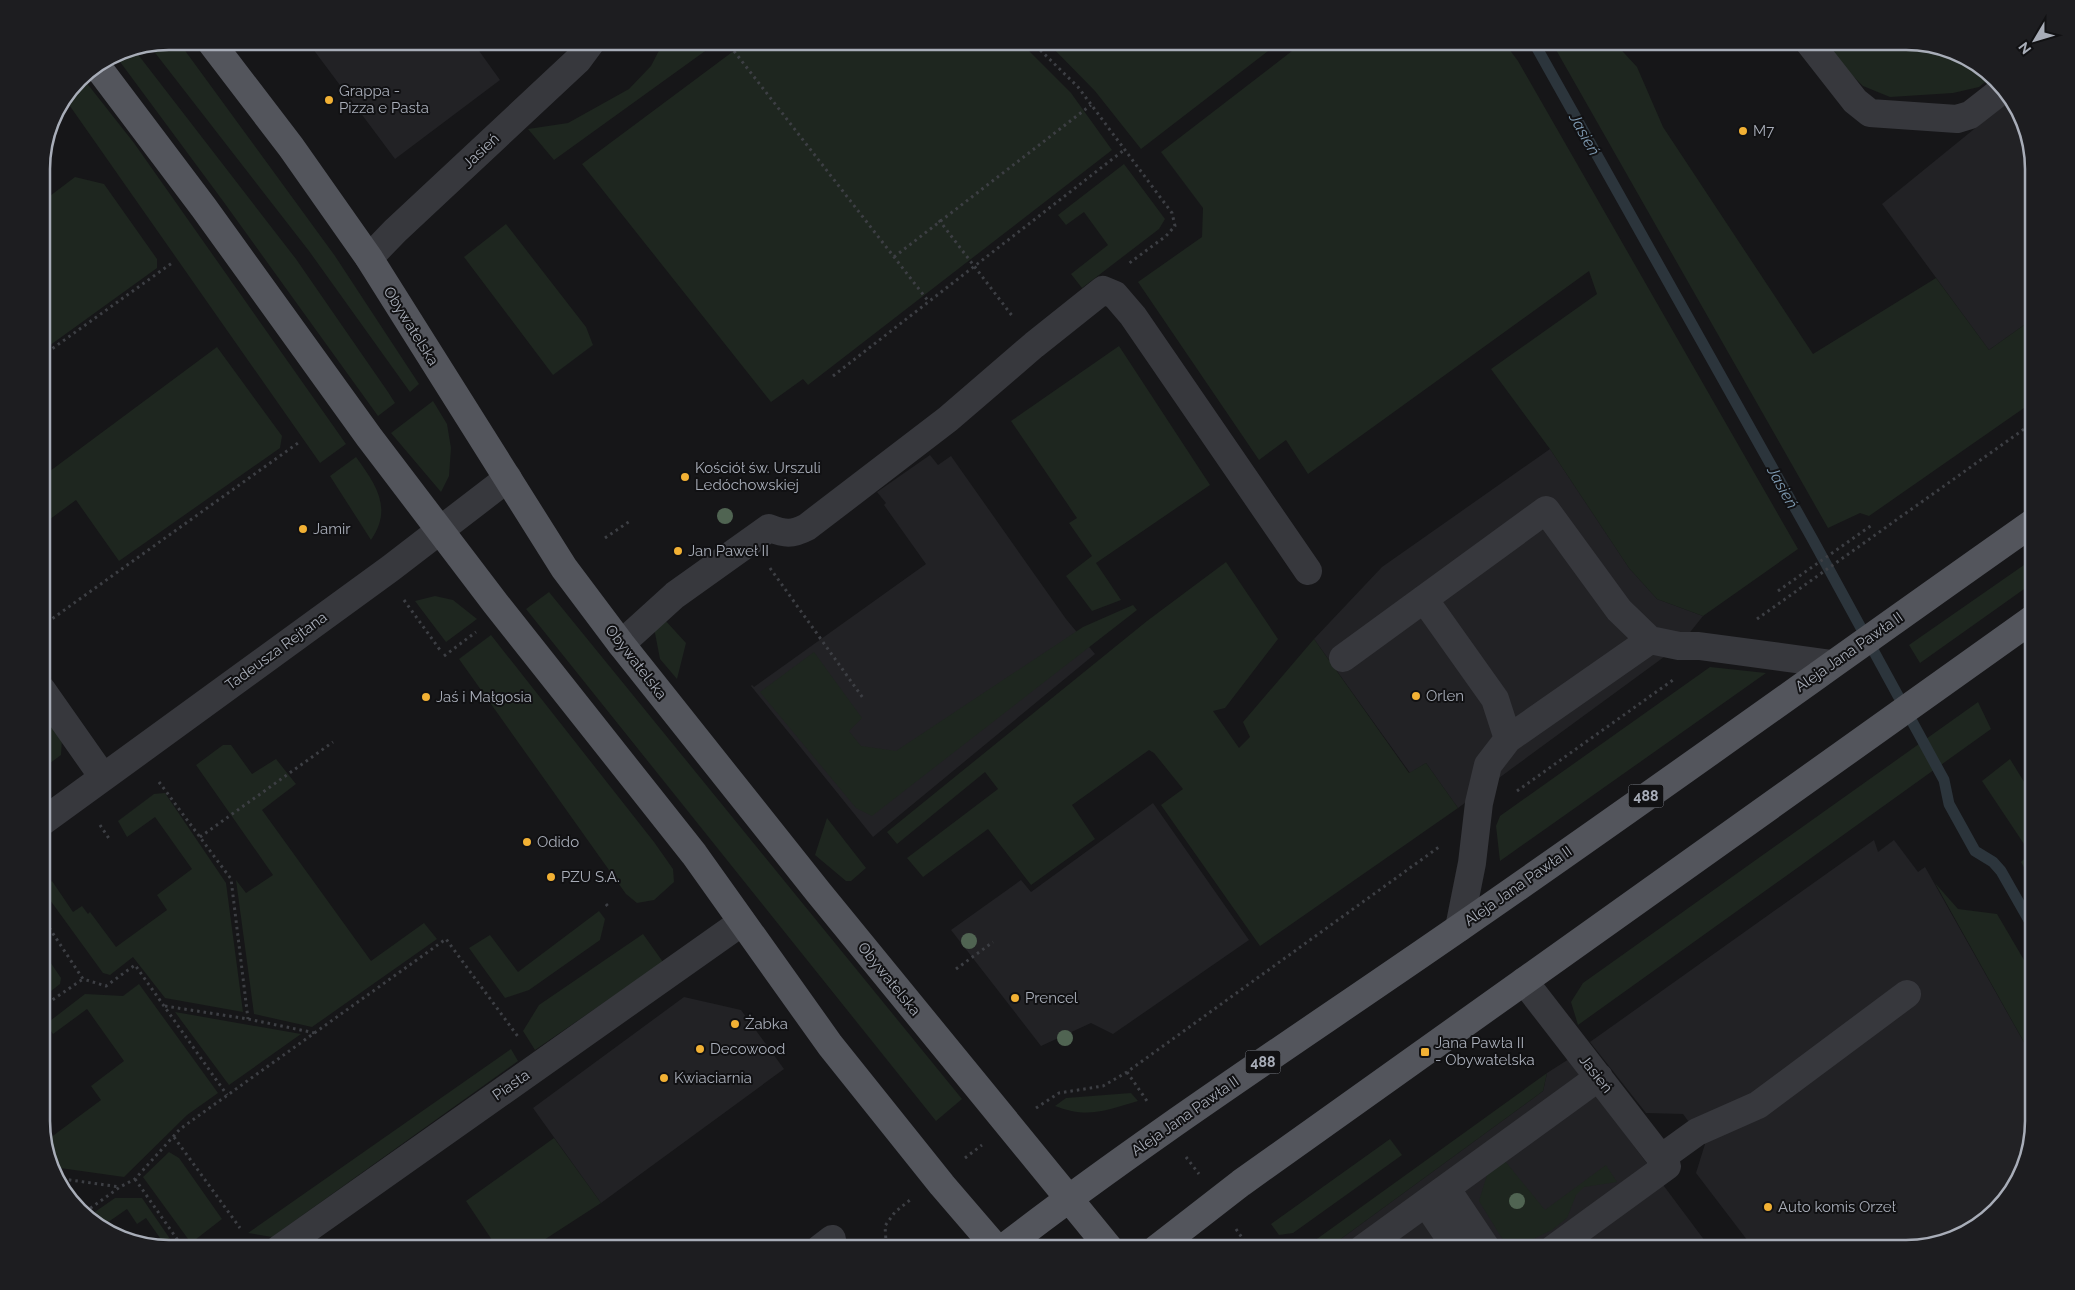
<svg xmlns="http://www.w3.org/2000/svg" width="2075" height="1290" viewBox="0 0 2075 1290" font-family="Raleway,sans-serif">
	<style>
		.built { fill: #222225 }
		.green { fill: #1e261f }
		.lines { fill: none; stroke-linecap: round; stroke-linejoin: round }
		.stream { stroke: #2c353c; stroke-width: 11 }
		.path { stroke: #3d3f44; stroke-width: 3; stroke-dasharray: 2.5 4; stroke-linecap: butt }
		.minor { stroke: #37383d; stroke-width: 28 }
		.major { stroke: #53555c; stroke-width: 28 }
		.tree { fill: #506452 }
		.poi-dot { fill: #f2b134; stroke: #111113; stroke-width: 2 }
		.labels { text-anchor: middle; stroke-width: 4; stroke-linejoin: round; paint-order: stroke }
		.shield { fill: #111113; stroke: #7b7e86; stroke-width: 1 }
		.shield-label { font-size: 14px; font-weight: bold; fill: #a8adb8 }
		.poi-label { font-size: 15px; fill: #a8adb8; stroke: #111113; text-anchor: start }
		.street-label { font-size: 15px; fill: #a8adb8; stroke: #111113 }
		.water-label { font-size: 16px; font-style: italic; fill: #7f9bb3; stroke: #111113 }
		.rim { fill: none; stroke: #a8adb8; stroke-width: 2.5 }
	</style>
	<rect width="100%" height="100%" fill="#161618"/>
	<path class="built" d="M 307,41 L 472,41 L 500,80 L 395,159 Z
		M 2011,99 L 2016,105 L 2033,161 L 2034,318 L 1989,350 L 1882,204 Z
		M 1550,449 L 1629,568 L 1657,599 L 1703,616 L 1679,646 L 1458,808 L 1426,763 L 1410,773 L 1314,639 L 1382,567 Z
		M 930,455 L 938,465 L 951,456 L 1066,619 L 1095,654 L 873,837 L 751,686 L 752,685 L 754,687 L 926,564 L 884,505 L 886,503 L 877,492 Z
		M 1153,803 L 1249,940 L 1113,1034 L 1091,1023 L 1041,1046 L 951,930 L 1021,880 L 1031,892 Z
		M 1874,840 L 1878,852 L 1894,840 L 1918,872 L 1925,867 L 2034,1060 L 2034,1121 L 2016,1185 L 1970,1231 L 1906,1249 L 1754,1249 L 1696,1173 L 1705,1144 L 1683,1114 L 1646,1113 L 1590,1042 Z
		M 684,997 L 741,1010 L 784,1069 L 601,1203 L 533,1108 Z
		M 1569,1059 L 1711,1249 L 1327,1249 L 1543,1091 L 1547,1073 Z"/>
	<path class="green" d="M 169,41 L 178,41 L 335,256 L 419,384 L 410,392 L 309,251 L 149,45 Z
		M 664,41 L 719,41 L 554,160 L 528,129 L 568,123 L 629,89 L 651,66 Z
		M 747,41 L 1019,41 L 1071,93 L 1112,150 L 808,385 L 803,379 L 771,402 L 582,164 Z
		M 1046,41 L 1281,41 L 1141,149 L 1095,91 Z
		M 1305,41 L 1503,41 L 1518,61 L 1798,549 L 1703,616 L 1657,599 L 1629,568 L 1550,449 L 1491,369 L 1597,294 L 1589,271 L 1308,474 L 1286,440 L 1259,460 L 1138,282 L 1202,237 L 1203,208 L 1161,152 Z
		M 1551,41 L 1613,41 L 1637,67 L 1663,127 L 1813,354 L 1936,278 L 1989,350 L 2034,318 L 2034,401 L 1869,516 L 1860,513 L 1828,528 Z
		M 1824,41 L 1906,41 L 1970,59 L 1990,78 L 1979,87 L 1953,93 L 1890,97 L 1863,86 L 1843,66 Z
		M 133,48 L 296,259 L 388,392 L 395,403 L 378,416 L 223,201 L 115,55 L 120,51 Z
		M 82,77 L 134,143 L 346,444 L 320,463 L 65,99 Z
		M 1124,164 L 1165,219 L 1159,229 L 1082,288 L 1071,274 L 1108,245 L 1084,212 L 1066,225 L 1058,215 Z
		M 75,177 L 104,184 L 157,259 L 157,268 L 42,351 L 42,202 Z
		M 506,224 L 586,327 L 593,345 L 553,375 L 464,257 Z
		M 1119,346 L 1210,485 L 1096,563 L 1121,600 L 1092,611 L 1066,576 L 1092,556 L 1069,523 L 1077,518 L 1011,421 Z
		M 217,347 L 282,436 L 280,448 L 119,561 L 76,500 L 42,525 L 42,477 Z
		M 433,401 L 447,424 L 451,448 L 449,476 L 441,492 L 391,433 Z
		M 356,457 C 376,485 393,508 371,540 L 330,476 Z
		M 2034,558 L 2034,582 L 1920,663 L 1909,645 Z
		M 1226,562 L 1278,639 L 1225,708 L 1213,711 L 1239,748 L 1250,737 L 1243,722 L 1314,639 L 1409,773 L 1426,763 L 1458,808 L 1260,946 L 1161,805 L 1183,789 L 1154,753 L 1149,750 L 1072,805 L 1095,839 L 1031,885 L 988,829 L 923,877 L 907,858 L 998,789 L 985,772 L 897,844 L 887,832 L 1147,621 Z
		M 549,592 L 962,1099 L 936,1121 L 526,609 Z
		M 435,596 L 453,600 L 477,619 L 446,642 L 415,601 Z
		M 1133,605 L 1137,610 L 872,816 L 856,808 L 760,692 L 814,652 L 862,718 L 849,731 L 861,746 L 896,751 L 1083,627 Z
		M 664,619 L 686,643 L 677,679 L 660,659 L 654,628 Z
		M 491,635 L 654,842 L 673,869 L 674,882 L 654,900 L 637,903 L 626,894 L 459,659 Z
		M 1710,667 L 1766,673 L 1500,861 L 1496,826 L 1500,816 Z
		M 1978,702 L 1991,729 L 1578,1025 L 1571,1002 L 1583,983 Z
		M 42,709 L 62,738 L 61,755 L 42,769 Z
		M 223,745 L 231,745 L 252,774 L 276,759 L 296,784 L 262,810 L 371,961 L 424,923 L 437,939 L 312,1027 L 254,1014 L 236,880 L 246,893 L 273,875 L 196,765 Z
		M 2010,759 L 2034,798 L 2034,886 L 2021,862 L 2030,853 L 1982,781 Z
		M 165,793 L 226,883 L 243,1012 L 165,998 L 133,957 L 110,975 L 103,973 L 42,889 L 52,881 L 73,912 L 82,906 L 88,914 L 90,912 L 116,947 L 167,910 L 157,895 L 192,869 L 155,817 L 127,837 L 118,821 L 154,794 Z
		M 827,818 L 866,868 L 851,881 L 846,881 L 815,855 Z
		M 1935,883 L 1958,909 L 1997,914 L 2034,977 L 2034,1060 Z
		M 599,911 L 605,919 L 600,940 L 529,990 L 505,998 L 469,948 L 490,935 L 518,972 Z
		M 643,934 L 663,962 L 535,1050 L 523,1031 L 539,1005 Z
		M 42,950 L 61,978 L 60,984 L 42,998 Z
		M 139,984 L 218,1093 L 187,1115 L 124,1177 L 53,1167 L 42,1127 L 50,1138 L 101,1100 L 91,1086 L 124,1061 L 87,1009 L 53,1034 L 46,1024 L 85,994 L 123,996 Z
		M 175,1012 L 301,1034 L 229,1085 Z
		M 511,1049 L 518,1061 L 272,1237 L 248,1233 Z
		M 1547,1073 L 1543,1091 L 1327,1249 L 1303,1249 Z
		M 1131,1093 L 1138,1101 C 1106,1110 1088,1119 1055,1106 L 1066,1098 Z
		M 554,1138 L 601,1203 L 530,1249 L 498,1249 L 466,1201 Z
		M 1390,1139 L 1402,1155 L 1293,1233 L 1279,1235 L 1271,1224 Z
		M 169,1152 L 179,1158 L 222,1219 L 191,1243 L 143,1177 Z
		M 1505,1161 L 1545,1210 L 1606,1165 L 1617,1182 L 1584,1187 L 1576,1195 L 1567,1218 L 1552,1230 L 1527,1242 L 1516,1243 L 1503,1240 L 1479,1201 L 1487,1175 Z
		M 115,1198 L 142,1198 L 177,1249 L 167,1248 L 146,1218 L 137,1224 L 127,1209 L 101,1227 L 89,1216 Z"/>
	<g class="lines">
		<path class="stream" d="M 1533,41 L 1813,540 L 1944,780 L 1949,804 L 1975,851 L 1993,862 L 2001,871 L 2034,929"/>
		<path class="path" d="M 1031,41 L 1078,87 L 1172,213 L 1175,226 L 1166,236 L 1128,264
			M 730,46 L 929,302
			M 939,220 L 1013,317
			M 894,257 L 1091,105
			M 42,356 L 172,263
			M 833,376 L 1124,150
			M 605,538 L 630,521
			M 770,568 L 863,698
			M 1778,591 L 1872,525
			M 404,600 L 440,650
			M 1757,619 L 2034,422
			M 42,626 L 298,443
			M 444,656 L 476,632
			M 159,782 L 231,879 L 248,1019
			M 1517,791 L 1673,680
			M 100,825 L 110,840
			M 200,837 L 333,742
			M 606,904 L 610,909
			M 42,917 L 83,979 L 106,986 L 135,965 L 227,1095
			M 956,969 L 993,942
			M 165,1006 L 248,1019 L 315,1033
			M 42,1007 L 83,979
			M 1127,1072 L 1147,1101
			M 1036,1108 L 1059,1093 L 1103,1086 L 1127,1072 L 1439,847
			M 174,1137 L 240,1228
			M 1186,1157 L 1199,1174
			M 965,1158 L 982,1145
			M 56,1178 L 120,1187
			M 135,1179 L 184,1249
			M 85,1212 L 120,1187 L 135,1179 L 180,1129 L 446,939 L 519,1038
			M 1236,1229 L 1250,1249
			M 876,1249 L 886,1241
			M 892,1249 L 886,1241 L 885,1226 L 895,1212 L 910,1200"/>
		<path class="minor" d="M 1808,41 L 1855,101 L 1870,113 L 1957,119 L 1970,115 L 2002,90
			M 369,258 L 395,231 L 578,60 L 592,41
			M 1424,599 L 1495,699 L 1508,739 L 1488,765 L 1479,803 L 1472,863 L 1459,928
			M 621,644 L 675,595 L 769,528 C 785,534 792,535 807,527 L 948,419 L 1034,345 L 1103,290 L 1115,295 L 1133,316 L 1308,571
			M 1343,658 L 1546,510 L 1619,610 L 1650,640 L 1679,646 L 1699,646 L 1832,664
			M 42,690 L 103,777
			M 1508,739 L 1650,640
			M 42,822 L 391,568 L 508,478
			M 1524,981 L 1667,1166 L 1553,1249
			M 1661,1158 L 1697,1132 L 1758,1105 L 1907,994
			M 1446,1188 L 1487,1249
			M 1426,1203 L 1457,1249
			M 279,1249 L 742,922
			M 819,1249 L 832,1239
			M 1362,1249 L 1599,1077"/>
		<path class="major" d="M 210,41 L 291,147 L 369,258 L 564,568 L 621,644 L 819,893 L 1110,1249
			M 97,66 L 204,208 L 369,437 L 496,604 L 694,854 L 830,1045 L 942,1185 L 997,1249
			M 1002,1249 C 1150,1135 1306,1034 1459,928 C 1652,795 1842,657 2034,522
			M 1156,1249 L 1241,1183 L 2034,618"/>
	</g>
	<g class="tree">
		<circle cx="725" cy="516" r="8"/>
		<circle cx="969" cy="941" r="8"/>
		<circle cx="1065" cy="1038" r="8"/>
		<circle cx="1517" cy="1201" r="8"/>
	</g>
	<g class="poi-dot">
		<circle cx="329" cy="100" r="5"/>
		<circle cx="1743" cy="131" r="5"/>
		<circle cx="685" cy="477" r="5"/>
		<circle cx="303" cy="529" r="5"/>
		<circle cx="678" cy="551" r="5"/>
		<circle cx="1416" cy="696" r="5"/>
		<circle cx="426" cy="697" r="5"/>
		<circle cx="527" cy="842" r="5"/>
		<circle cx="551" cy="877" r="5"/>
		<circle cx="1015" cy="998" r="5"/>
		<circle cx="735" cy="1024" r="5"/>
		<circle cx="700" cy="1049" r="5"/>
		<rect x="1420" y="1047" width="10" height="10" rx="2.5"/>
		<circle cx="664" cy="1078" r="5"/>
		<circle cx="1768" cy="1207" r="5"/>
	</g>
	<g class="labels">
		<g class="shield">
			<rect x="1628.5" y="784.5" width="35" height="23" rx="4"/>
			<rect x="1245.5" y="1050.5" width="35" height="23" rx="4"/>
		</g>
		<g class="shield-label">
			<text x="1646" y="801">488</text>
			<text x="1263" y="1067">488</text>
		</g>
		<g class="poi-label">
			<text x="339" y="96">Grappa -<tspan x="339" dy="17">Pizza e Pasta</tspan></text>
			<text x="1753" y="136">M7</text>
			<text x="695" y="473">Kościół św. Urszuli<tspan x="695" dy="17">Ledóchowskiej</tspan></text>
			<text x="313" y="534">Jamir</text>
			<text x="688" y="556">Jan Paweł II</text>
			<text x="1426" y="701">Orlen</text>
			<text x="436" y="702">Jaś i Małgosia</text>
			<text x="537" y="847">Odido</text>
			<text x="561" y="882">PZU S.A.</text>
			<text x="1025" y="1003">Prencel</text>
			<text x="745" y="1029">Żabka</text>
			<text x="1435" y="1048">Jana Pawła II<tspan x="1435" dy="17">- Obywatelska</tspan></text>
			<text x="710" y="1054">Decowood</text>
			<text x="674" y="1083">Kwiaciarnia</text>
			<text x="1778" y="1212">Auto komis Orzeł</text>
		</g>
		<g class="street-label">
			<text transform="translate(481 151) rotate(-43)" y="5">Jasień</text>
			<text transform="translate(411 326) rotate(58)" y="5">Obywatelska</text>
			<text transform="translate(276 651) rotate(-36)" y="5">Tadeusza Rejtana</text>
			<text transform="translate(1849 652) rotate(-35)" y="5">Aleja Jana Pawła II</text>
			<text transform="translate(636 662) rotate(52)" y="5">Obywatelska</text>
			<text transform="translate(1518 886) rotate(-35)" y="5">Aleja Jana Pawła II</text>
			<text transform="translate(889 979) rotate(51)" y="5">Obywatelska</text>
			<text transform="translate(1596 1074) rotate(52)" y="5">Jasień</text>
			<text transform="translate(511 1085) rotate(-35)" y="5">Piasta</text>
			<text transform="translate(1185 1116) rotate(-35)" y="5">Aleja Jana Pawła II</text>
		</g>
		<g class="water-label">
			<text transform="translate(1585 134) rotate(61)" y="6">Jasień</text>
			<text transform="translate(1783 487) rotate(61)" y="6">Jasień</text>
		</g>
	</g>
	<path d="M0 0H2075V1290H0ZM169 50H1906A119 119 0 0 1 2025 169V1121A119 119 0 0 1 1906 1240H169A119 119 0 0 1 50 1121V169A119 119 0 0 1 169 50Z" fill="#1d1d20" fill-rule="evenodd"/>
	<path class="rim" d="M169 50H1906A119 119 0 0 1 2025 169V1121A119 119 0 0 1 1906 1240H169A119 119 0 0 1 50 1121V169A119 119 0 0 1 169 50Z"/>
	<g transform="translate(2035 40) rotate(232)" stroke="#111113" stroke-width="4" paint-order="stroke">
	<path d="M0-4L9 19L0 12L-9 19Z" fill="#a8adb8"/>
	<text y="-8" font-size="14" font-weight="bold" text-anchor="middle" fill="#a8adb8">N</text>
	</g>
</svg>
